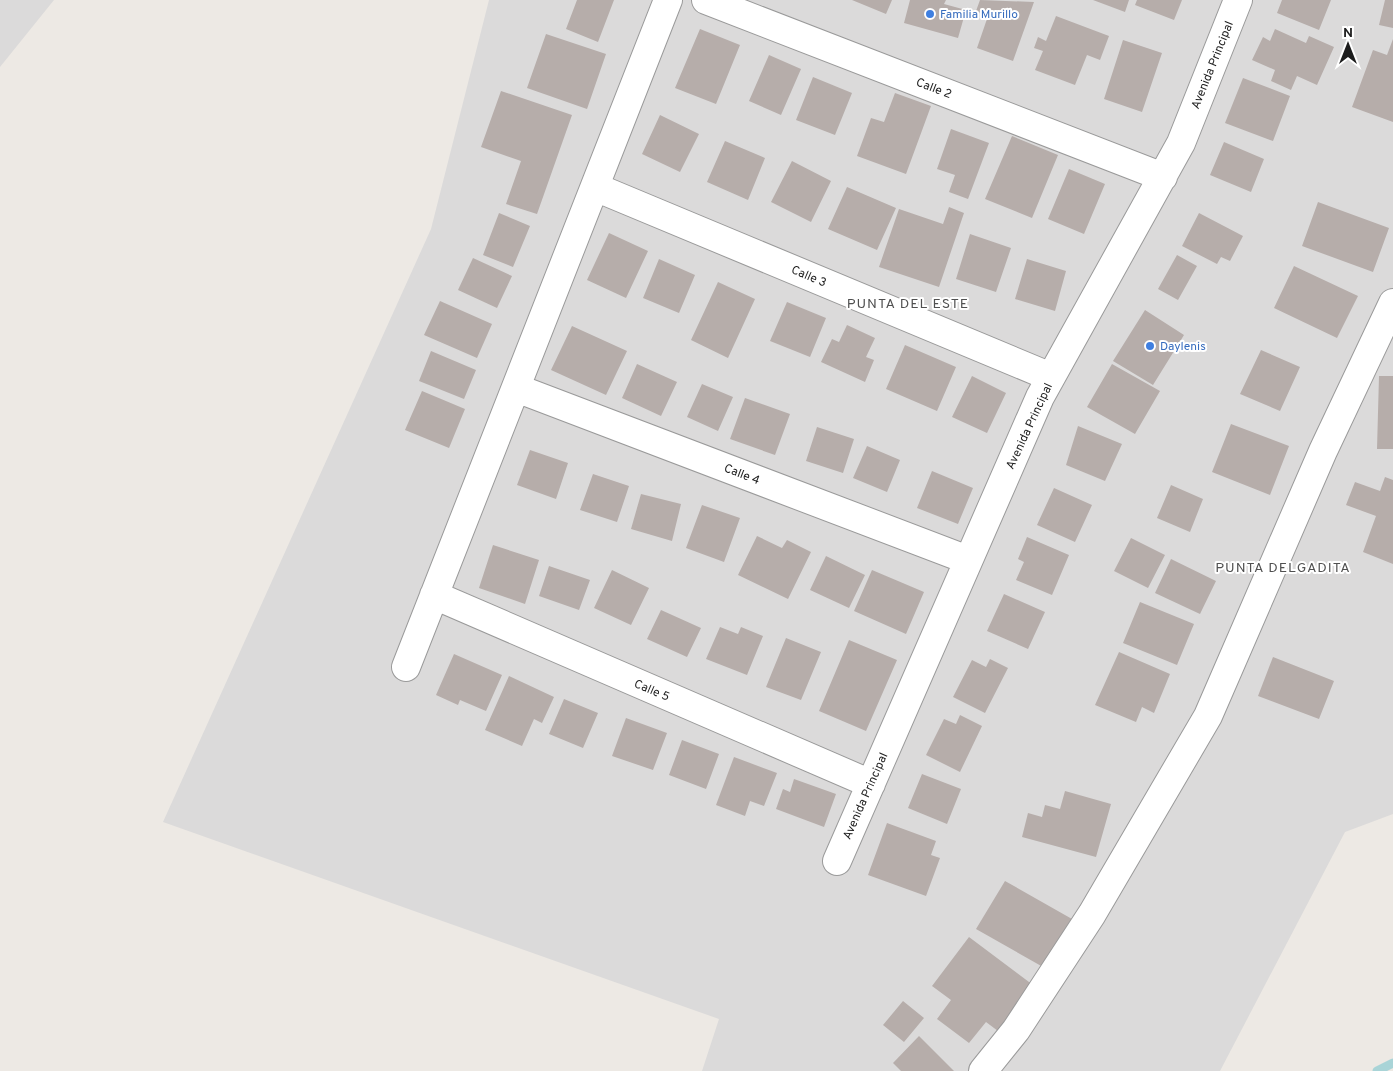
<svg xmlns="http://www.w3.org/2000/svg" width="1393" height="1071" viewBox="0 0 1393 1071" font-family="Overpass,sans-serif">
	<style>
		.residential { fill: #dbdada }
		.lines { fill: none; stroke-linecap: round; stroke-linejoin: round }
		.stream { stroke: #a9d4d7; stroke-width: 9 }
		.building { fill: #b6adaa }
		.minor-casing { stroke: #9a9a9a; stroke-width: 30 }
		.minor { stroke: #fff; stroke-width: 28 }
		.shop-dot { fill: #3f7fe0; stroke: #fff; stroke-width: 2 }
		.labels { text-anchor: middle; stroke-width: 4; stroke-linejoin: round; paint-order: stroke }
		.shop-label { font-size: 12px; fill: #366cbe; stroke: #fff; text-anchor: start }
		.street-label { font-size: 12px; fill: #1d1d1d; stroke: #fff }
		.neighbourhood-label { font-size: 14px; letter-spacing: 1px; fill: #505050; stroke: #fff }
	</style>
	<rect width="100%" height="100%" fill="#ede9e4"/>
	<path class="residential" d="M 0,0 L 54,0 L 0,67 Z
		M 489,0 L 1393,0 L 1393,814 L 1345,832 L 1220,1071 L 702,1071 L 719,1019 L 163,822 L 431,229 Z"/>
	<g class="lines">
		<path class="stream" d="M 1377,1071 L 1393,1063"/>
	</g>
	<path class="building" d="M 577,0 L 614,0 L 598,42 L 566,29 Z
		M 852,0 L 892,0 L 886,14 Z
		M 910,0 L 946,0 L 944,4 L 966,10 L 958,38 L 904,23 Z
		M 980,0 L 1034,2 L 1013,61 L 977,48 L 988,16 L 976,11 Z
		M 1093,0 L 1129,0 L 1125,12 Z
		M 1137,0 L 1182,0 L 1174,20 L 1135,5 Z
		M 1282,0 L 1331,0 L 1319,30 L 1277,13 Z
		M 1385,0 L 1393,0 L 1393,28 L 1379,25 Z
		M 1056,16 L 1109,36 L 1100,60 L 1087,55 L 1075,85 L 1035,70 L 1043,51 L 1034,48 L 1038,37 L 1046,41 Z
		M 700,29 L 740,45 L 716,104 L 675,88 Z
		M 1275,29 L 1306,43 L 1309,36 L 1334,47 L 1317,85 L 1297,76 L 1291,90 L 1271,81 L 1275,70 L 1252,60 L 1263,37 L 1270,41 Z
		M 546,34 L 606,54 L 587,109 L 527,88 Z
		M 1393,39 L 1393,122 L 1352,107 L 1373,50 L 1387,55 Z
		M 1123,40 L 1162,53 L 1142,112 L 1104,99 Z
		M 769,55 L 801,69 L 781,115 L 749,101 Z
		M 813,77 L 852,93 L 835,135 L 796,120 Z
		M 1243,78 L 1290,96 L 1273,141 L 1225,123 Z
		M 501,91 L 572,115 L 537,214 L 506,204 L 521,161 L 481,147 Z
		M 895,93 L 931,106 L 906,174 L 857,156 L 871,118 L 884,122 Z
		M 660,115 L 699,134 L 680,172 L 642,154 Z
		M 951,129 L 989,143 L 968,199 L 949,192 L 955,175 L 937,169 Z
		M 1012,136 L 1058,155 L 1032,218 L 985,199 Z
		M 725,141 L 765,158 L 748,200 L 707,182 Z
		M 1224,142 L 1264,159 L 1251,192 L 1210,175 Z
		M 792,161 L 831,181 L 811,222 L 771,202 Z
		M 1069,169 L 1105,184 L 1084,234 L 1048,219 Z
		M 847,187 L 896,208 L 877,250 L 828,229 Z
		M 1318,202 L 1389,228 L 1373,272 L 1302,246 Z
		M 949,207 L 964,213 L 939,287 L 879,267 L 899,209 L 943,224 Z
		M 499,213 L 530,226 L 513,267 L 483,255 Z
		M 1199,213 L 1243,236 L 1230,261 L 1221,257 L 1217,264 L 1182,246 Z
		M 609,233 L 648,251 L 626,298 L 587,280 Z
		M 970,234 L 1011,248 L 996,292 L 956,279 Z
		M 1177,255 L 1197,266 L 1178,300 L 1158,289 Z
		M 473,258 L 512,276 L 497,308 L 458,290 Z
		M 659,259 L 695,275 L 679,313 L 643,298 Z
		M 1027,259 L 1066,271 L 1055,311 L 1015,299 Z
		M 1294,266 L 1358,296 L 1337,338 L 1274,308 Z
		M 718,282 L 755,299 L 728,358 L 691,340 Z
		M 440,301 L 492,324 L 477,358 L 424,335 Z
		M 787,302 L 826,318 L 810,357 L 770,341 Z
		M 1145,310 L 1184,335 L 1153,385 L 1113,361 Z
		M 847,325 L 875,338 L 866,357 L 874,360 L 865,382 L 821,362 L 832,339 L 839,342 Z
		M 572,326 L 627,351 L 606,395 L 551,370 Z
		M 905,345 L 956,367 L 937,411 L 886,389 Z
		M 1261,350 L 1300,367 L 1280,411 L 1240,394 Z
		M 431,351 L 476,370 L 464,399 L 419,381 Z
		M 637,364 L 677,382 L 661,416 L 622,398 Z
		M 1112,364 L 1160,391 L 1135,434 L 1087,407 Z
		M 972,376 L 1006,393 L 987,433 L 952,417 Z
		M 1379,376 L 1393,376 L 1393,449 L 1377,449 Z
		M 702,384 L 733,397 L 718,431 L 687,417 Z
		M 422,391 L 465,409 L 449,448 L 405,430 Z
		M 745,398 L 790,414 L 775,455 L 730,439 Z
		M 1231,424 L 1289,446 L 1270,495 L 1212,472 Z
		M 1078,426 L 1122,444 L 1105,481 L 1066,465 Z
		M 817,427 L 854,439 L 843,473 L 806,461 Z
		M 867,446 L 900,460 L 887,492 L 853,478 Z
		M 530,450 L 568,463 L 556,499 L 517,485 Z
		M 932,471 L 973,488 L 958,524 L 917,508 Z
		M 593,474 L 629,486 L 617,522 L 580,510 Z
		M 1385,477 L 1393,480 L 1393,564 L 1363,552 L 1376,516 L 1346,505 L 1355,482 L 1380,491 Z
		M 1171,485 L 1203,499 L 1190,532 L 1157,518 Z
		M 1054,488 L 1092,505 L 1075,542 L 1037,525 Z
		M 641,494 L 681,504 L 672,541 L 631,529 Z
		M 702,505 L 740,518 L 724,562 L 686,548 Z
		M 757,536 L 782,548 L 787,540 L 811,552 L 788,599 L 738,575 Z
		M 1027,537 L 1069,555 L 1052,595 L 1016,580 L 1024,562 L 1018,559 Z
		M 1131,538 L 1165,555 L 1148,588 L 1114,571 Z
		M 493,545 L 539,560 L 525,604 L 479,588 Z
		M 826,556 L 865,575 L 849,608 L 810,590 Z
		M 1171,559 L 1216,581 L 1200,614 L 1155,593 Z
		M 549,566 L 590,580 L 579,610 L 539,596 Z
		M 612,570 L 649,588 L 631,625 L 594,608 Z
		M 872,570 L 924,592 L 906,634 L 854,611 Z
		M 1004,594 L 1045,612 L 1028,649 L 987,631 Z
		M 1140,602 L 1194,624 L 1177,665 L 1123,643 Z
		M 661,610 L 701,628 L 687,657 L 647,639 Z
		M 720,627 L 738,634 L 741,627 L 763,636 L 747,675 L 706,659 Z
		M 786,638 L 821,652 L 801,700 L 766,687 Z
		M 849,640 L 897,660 L 866,731 L 819,711 Z
		M 1119,652 L 1170,674 L 1154,713 L 1142,707 L 1136,722 L 1095,705 Z
		M 454,654 L 502,675 L 486,711 L 460,700 L 458,705 L 436,695 Z
		M 1273,657 L 1334,681 L 1319,719 L 1258,696 Z
		M 990,659 L 1008,668 L 985,713 L 953,697 L 972,660 L 986,667 Z
		M 509,676 L 554,697 L 542,723 L 534,719 L 522,746 L 485,730 Z
		M 564,699 L 598,713 L 583,748 L 549,734 Z
		M 960,715 L 982,726 L 960,772 L 926,755 L 944,719 L 956,724 Z
		M 626,718 L 667,733 L 653,770 L 612,756 Z
		M 682,740 L 719,754 L 706,789 L 669,775 Z
		M 734,757 L 777,773 L 764,806 L 750,801 L 745,816 L 716,805 Z
		M 922,774 L 961,789 L 947,824 L 908,808 Z
		M 794,779 L 836,794 L 824,827 L 776,809 L 783,789 L 790,792 Z
		M 1065,791 L 1111,804 L 1096,857 L 1022,837 L 1028,813 L 1042,817 L 1045,805 L 1060,809 Z
		M 887,823 L 936,841 L 931,855 L 940,858 L 926,896 L 868,875 Z
		M 1005,881 L 1072,919 L 1043,967 L 976,929 Z
		M 969,937 L 1033,985 L 998,1031 L 986,1022 L 969,1043 L 937,1019 L 951,1000 L 932,986 Z
		M 903,1001 L 924,1018 L 904,1042 L 883,1025 Z
		M 919,1036 L 954,1071 L 901,1071 L 893,1063 Z"/>
	<g class="lines">
		<g class="minor-casing">
			<path id="minor" d="M 706,0 L 1163,177
				M 595,187 L 1051,377
				M 516,388 L 968,560
				M 434,595 L 871,784
				M 406,667 L 668,0
				M 837,861 L 1040,397 L 1181,143 L 1238,0
				M 983,1071 L 1016,1030 L 1092,914 L 1208,716 L 1323,451 L 1393,303"/>
		</g>
		<use href="#minor" class="minor"/>
	</g>
	<g class="shop-dot">
		<circle cx="930" cy="14" r="5"/>
		<circle cx="1150" cy="346" r="5"/>
	</g>
	<g class="labels">
		<g class="shop-label">
			<text x="940" y="18">Familia Murillo</text>
			<text x="1160" y="350">Daylenis</text>
		</g>
		<g class="street-label">
			<text transform="translate(1212 65) rotate(-68)" y="4">Avenida Principal</text>
			<text transform="translate(934 88) rotate(21)" y="4">Calle 2</text>
			<text transform="translate(809 276) rotate(23)" y="4">Calle 3</text>
			<text transform="translate(1029 426) rotate(-65)" y="4">Avenida Principal</text>
			<text transform="translate(742 474) rotate(21)" y="4">Calle 4</text>
			<text transform="translate(652 690) rotate(23)" y="4">Calle 5</text>
			<text transform="translate(865 796) rotate(-66)" y="4">Avenida Principal</text>
		</g>
		<g class="neighbourhood-label">
			<text x="908" y="308">PUNTA DEL ESTE</text>
			<text x="1283" y="572">PUNTA DELGADITA</text>
		</g>
	</g>
	<g transform="translate(1348 45)" stroke="#ffffff" stroke-width="4" paint-order="stroke">
	<path d="M0-4L9 19L0 12L-9 19Z" fill="#1d1d1d"/>
	<text y="-8" font-size="14" font-weight="bold" text-anchor="middle" fill="#1d1d1d">N</text>
	</g>
</svg>
